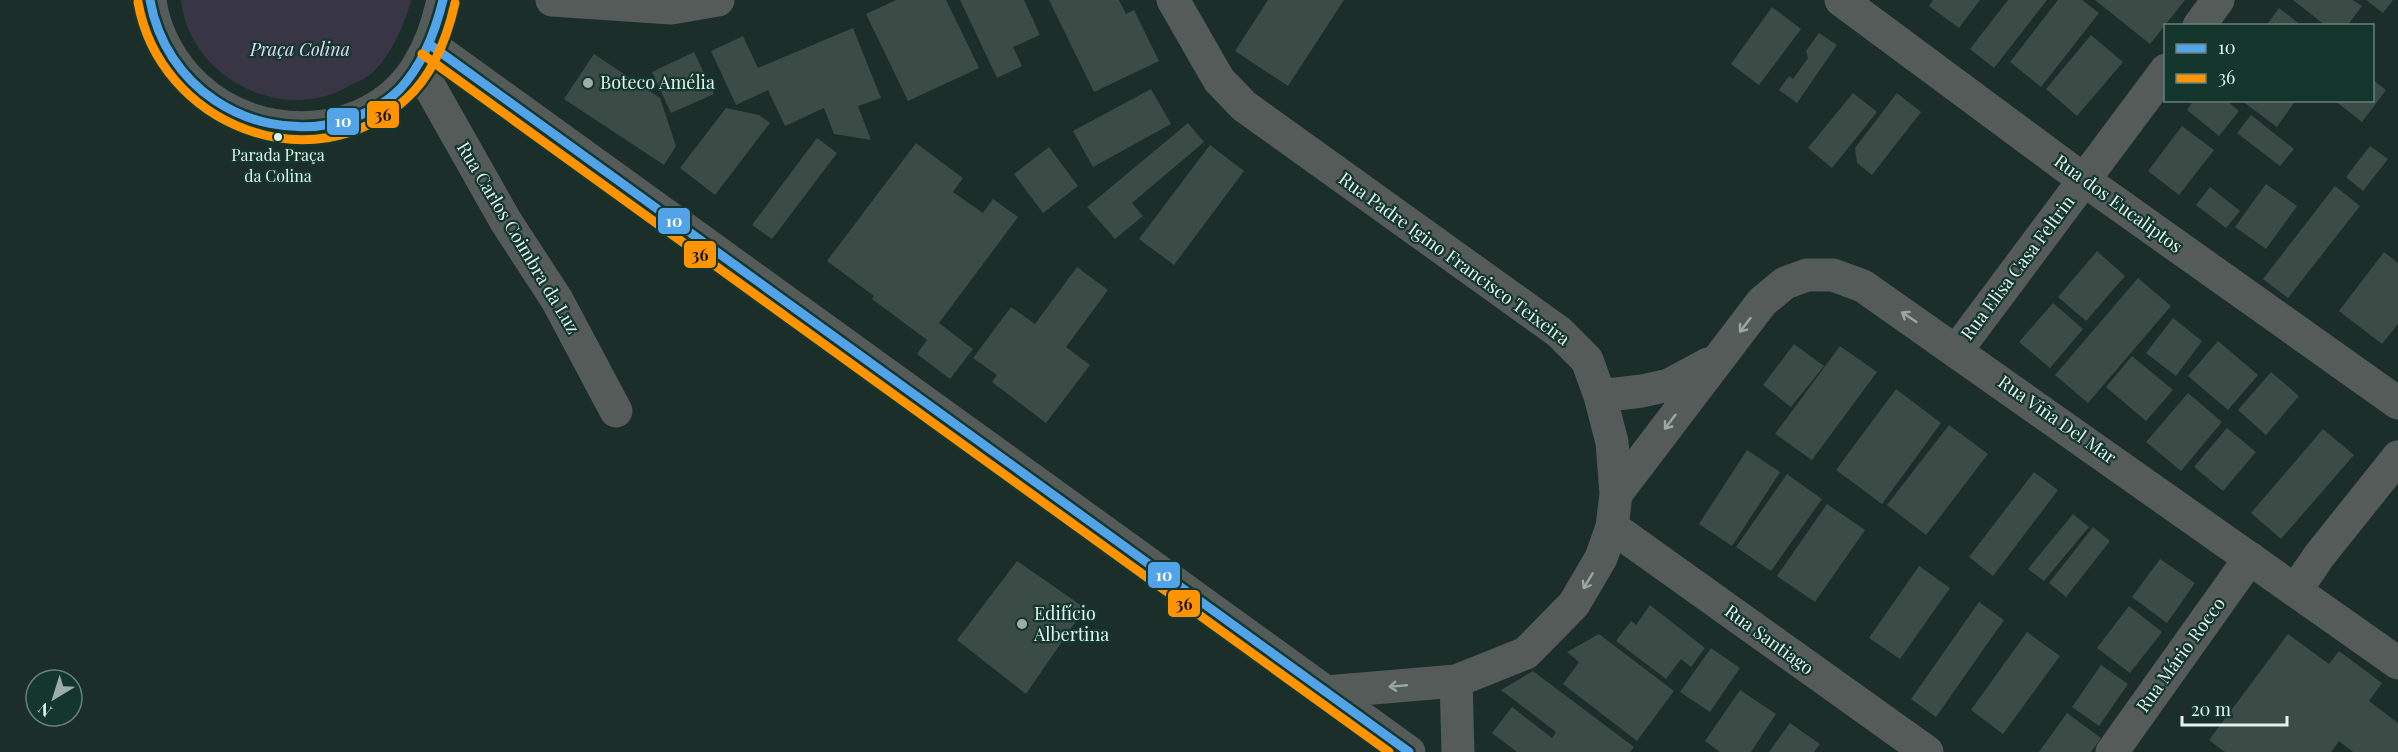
<svg xmlns="http://www.w3.org/2000/svg" width="2398" height="752" viewBox="0 0 2398 752" font-family="'Playfair Display',serif">
	<style>
		.green { fill: #383645 }
		.building { fill: #3b4b46 }
		.lines { fill: none; stroke-linecap: round; stroke-linejoin: round }
		.street { stroke: #545b59; stroke-width: 33 }
		.bus-1-casing { stroke: #14362d; stroke-width: 14 }
		.bus-2-casing { stroke: #14362d; stroke-width: 14 }
		.bus-1 { stroke: #53a3e8; stroke-width: 9 }
		.bus-2 { stroke: #ff9300; stroke-width: 9 }
		.oneway { stroke: #9aa7a3 }
		.poi-dot { fill: #9baea9; stroke: #14362d; stroke-width: 2 }
		.bus-dot { fill: #e0f3ed; stroke: #14362d; stroke-width: 2 }
		.labels { text-anchor: middle; stroke-width: 4.5; stroke-linejoin: round; paint-order: stroke }
		.bus-label { font-size: 16px; fill: #e0f3ed; stroke: #14362d }
		.park-label { font-size: 18px; font-style: italic; fill: #e1d9fa; stroke: #14362d }
		.poi-label { font-size: 18px; fill: #e0f3ed; stroke: #14362d; text-anchor: start }
		.street-label { font-size: 18px; fill: #e0f3ed; stroke: #14362d }
		.line-badge { stroke: #14362d; stroke-width: 2 }
		.badge-label { font-size: 16px; text-anchor: middle; font-weight: bold; fill: #fff }
		.pale-badge-label { font-size: 16px; text-anchor: middle; font-weight: bold; fill: #111 }
	</style>
	<rect width="100%" height="100%" fill="#1c2e2a"/>
	<path class="green" d="M 181,0 L 411,0 L 411,2 C 402,28 394,50 375,70 C 369,77 359,81 351,85 C 284,126 189,78 181,0 Z"/>
	<path class="building" d="M 896,0 L 946,0 L 979,68 L 908,101 L 866,14 Z
		M 960,0 L 1024,0 L 1040,35 L 1013,47 L 1022,66 L 997,78 Z
		M 1049,0 L 1119,0 L 1126,14 L 1134,10 L 1159,61 L 1094,92 Z
		M 1268,0 L 1344,0 L 1288,86 L 1235,51 Z
		M 1933,0 L 1980,0 L 1959,28 L 1929,6 Z
		M 2008,0 L 2047,0 L 1994,68 L 1970,49 Z
		M 2058,0 L 2082,0 L 2099,13 L 2041,87 L 2010,62 Z
		M 2095,0 L 2185,0 L 2150,44 Z
		M 2293,0 L 2353,0 L 2362,6 L 2347,26 L 2326,26 Z
		M 2366,0 L 2393,0 L 2383,13 Z
		M 1772,7 L 1801,29 L 1759,85 L 1731,64 Z
		M 2279,8 L 2302,26 L 2266,26 Z
		M 853,28 L 881,98 L 858,106 L 871,140 L 834,134 L 824,108 L 785,126 L 768,90 L 736,105 L 711,51 L 743,36 L 758,68 Z
		M 1819,33 L 1837,45 L 1797,103 L 1779,90 L 1789,76 L 1793,79 L 1808,58 L 1806,51 Z
		M 2091,35 L 2123,62 L 2077,116 L 2046,89 Z
		M 694,52 L 714,94 L 671,113 L 652,72 Z
		M 594,54 L 660,98 L 676,146 L 664,165 L 564,99 Z
		M 2373,80 L 2386,90 L 2362,122 L 2334,100 L 2373,100 Z
		M 1151,89 L 1171,124 L 1093,167 L 1073,131 Z
		M 1853,93 L 1877,112 L 1832,168 L 1808,148 Z
		M 1897,93 L 1921,112 L 1872,175 L 1857,163 L 1855,148 Z
		M 2194,100 L 2226,100 L 2239,111 L 2219,136 L 2187,110 Z
		M 2241,100 L 2296,100 L 2277,127 Z
		M 726,108 L 759,115 L 770,123 L 715,195 L 680,168 Z
		M 2251,115 L 2294,149 L 2280,166 L 2237,133 Z
		M 1188,123 L 1204,142 L 1132,203 L 1143,216 L 1115,239 L 1087,207 Z
		M 2182,126 L 2214,150 L 2179,195 L 2148,171 Z
		M 817,138 L 837,153 L 772,239 L 752,225 Z
		M 916,143 L 963,178 L 953,192 L 983,213 L 993,199 L 1018,217 L 939,323 L 973,349 L 950,379 L 917,354 L 927,340 L 872,299 L 874,296 L 827,261 Z
		M 1210,145 L 1244,171 L 1174,265 L 1139,239 Z
		M 2370,146 L 2388,159 L 2363,191 L 2346,177 Z
		M 1049,147 L 1078,186 L 1043,213 L 1014,174 Z
		M 2266,184 L 2297,206 L 2266,249 L 2235,227 Z
		M 2335,186 L 2360,206 L 2288,298 L 2263,279 Z
		M 2210,187 L 2240,211 L 2226,228 L 2196,205 Z
		M 2097,251 L 2125,276 L 2086,321 L 2058,297 Z
		M 2384,252 L 2398,263 L 2398,324 L 2382,344 L 2339,311 Z
		M 1077,267 L 1108,290 L 1066,347 L 1090,365 L 1046,423 L 992,382 L 997,375 L 973,358 L 1011,307 L 1035,324 Z
		M 2138,278 L 2171,306 L 2088,403 L 2055,375 Z
		M 2053,303 L 2083,329 L 2050,368 L 2019,342 Z
		M 2173,318 L 2202,341 L 2176,376 L 2146,353 Z
		M 2218,341 L 2258,375 L 2228,410 L 2188,376 Z
		M 1794,344 L 1824,366 L 1791,407 L 1763,385 Z
		M 1840,346 L 1877,372 L 1812,460 L 1775,434 Z
		M 2132,356 L 2173,390 L 2146,421 L 2106,387 Z
		M 2271,372 L 2299,396 L 2266,435 L 2238,410 Z
		M 1896,389 L 1941,423 L 1882,504 L 1836,470 Z
		M 2188,393 L 2222,422 L 2181,471 L 2146,442 Z
		M 1949,425 L 1988,454 L 1926,535 L 1887,505 Z
		M 2227,428 L 2256,452 L 2223,491 L 2194,467 Z
		M 2323,429 L 2354,455 L 2281,539 L 2251,513 Z
		M 1747,450 L 1780,472 L 1732,546 L 1699,524 Z
		M 2034,472 L 2058,490 L 1993,576 L 1969,557 Z
		M 1787,474 L 1822,499 L 1771,571 L 1736,547 Z
		M 1827,504 L 1865,530 L 1815,602 L 1777,576 Z
		M 2073,514 L 2089,527 L 2044,581 L 2028,569 Z
		M 2093,527 L 2110,541 L 2066,597 L 2049,583 Z
		M 2160,559 L 2195,583 L 2167,623 L 2132,597 Z
		M 1017,561 L 1085,608 L 1026,694 L 957,640 Z
		M 1919,566 L 1950,588 L 1900,659 L 1869,638 Z
		M 1979,602 L 2004,620 L 1936,717 L 1911,699 Z
		M 1650,605 L 1705,648 L 1691,667 L 1681,659 L 1666,679 L 1616,641 L 1631,621 L 1636,625 Z
		M 2129,606 L 2162,632 L 2130,673 L 2097,648 Z
		M 2027,632 L 2060,656 L 2003,734 L 1971,710 Z
		M 1599,634 L 1674,691 L 1637,741 L 1563,684 L 1579,662 L 1567,652 Z
		M 2288,634 L 2329,664 L 2339,651 L 2382,683 L 2369,701 L 2398,723 L 2398,752 L 2353,752 L 2339,741 L 2331,752 L 2225,752 L 2209,740 Z
		M 1711,648 L 1740,668 L 1710,712 L 1680,692 Z
		M 2101,665 L 2128,684 L 2099,726 L 2072,707 Z
		M 1533,671 L 1634,747 L 1630,752 L 1517,752 L 1492,733 L 1512,707 L 1552,738 L 1556,732 L 1501,690 Z
		M 1740,690 L 1776,714 L 1751,752 L 1720,752 L 1705,741 Z
		M 2067,713 L 2101,738 L 2091,752 L 2039,752 Z
		M 1790,723 L 1820,744 L 1814,752 L 1769,752 Z"/>
	<g class="lines">
		<path class="street" d="M 150,0 C 154,33 172,65 196,87 C 258,146 373,143 419,64 C 432,43 438,23 443,0
			M 552,0 L 671,8 L 718,0
			M 1173,0 L 1219,80 L 1244,106 L 1559,332 L 1587,360 L 1600,396 L 1612,442 L 1616,494 L 1612,527 L 1601,558 L 1574,604 L 1526,653 L 1456,681 L 1326,692
			M 1841,0 L 2084,180 L 2398,403
			M 2199,26 L 2218,0
			M 429,44 L 1409,752
			M 418,66 L 505,220 L 557,300 L 616,411
			M 1957,350 L 2166,70
			M 1600,396 L 1642,391 L 1669,385 L 1708,364
			M 1616,494 L 1762,302 L 1785,283 L 1807,275 L 1833,275 L 1863,286 L 2398,663
			M 1612,527 L 1927,752
			M 2296,590 L 2319,556 L 2398,457
			M 1456,681 L 1458,752
			M 2112,752 L 2250,558"/>
		<g class="bus-1-casing">
			<path id="bus-1" d="M 150,0 C 165,86 247,140 332,124 C 356,119 382,107 400,89 C 423,64 435,33 443,0
				M 429,44 L 1409,752"/>
		</g>
		<g class="bus-2-casing">
			<path id="bus-2" d="M 138,2 C 159,124 312,186 406,99 C 433,75 447,38 455,3
				M 422,54 L 1389,752"/>
		</g>
		<use href="#bus-1" class="bus-1"/>
		<use href="#bus-2" class="bus-2"/>
	</g>
	<defs><path id="oneway-shaft" d="M-6 0H5M1.5-3L5.5 0L1.5 3" fill="none" stroke-width="1.6" stroke-linecap="round" stroke-linejoin="round" transform="scale(1.5)"/></defs>
	<g class="oneway">
		<use href="#oneway-shaft" transform="translate(1909 317) rotate(-146)"/>
		<use href="#oneway-shaft" transform="translate(1745 325) rotate(128)"/>
		<use href="#oneway-shaft" transform="translate(1670 422) rotate(127)"/>
		<use href="#oneway-shaft" transform="translate(1588 581) rotate(121)"/>
		<use href="#oneway-shaft" transform="translate(1398 686) rotate(175)"/>
	</g>
	<g class="poi-dot">
		<circle cx="588" cy="83" r="6"/>
		<circle cx="1022" cy="624" r="6"/>
	</g>
	<circle class="bus-dot" cx="278" cy="137" r="5"/>
	<g class="labels">
		<g class="bus-label">
			<text x="278" y="161">Parada Praça<tspan x="278" dy="21">da Colina</tspan></text>
		</g>
		<g class="park-label">
			<text x="300" y="56">Praça Colina</text>
		</g>
		<g class="poi-label">
			<text x="600" y="89">Boteco Amélia</text>
			<text x="1034" y="620">Edifício<tspan x="1034" dy="21">Albertina</tspan></text>
		</g>
		<g class="street-label">
			<text transform="translate(2118 204) rotate(36)" y="6">Rua dos Eucaliptos</text>
			<text transform="translate(518 238) rotate(59)" y="6">Rua Carlos Coimbra da Luz</text>
			<text transform="translate(1454 259) rotate(36)" y="6">Rua Padre Igino Francisco Teixeira</text>
			<text transform="translate(2018 268) rotate(-53)" y="6">Rua Elisa Casa Feltrin</text>
			<text transform="translate(2057 420) rotate(35)" y="6">Rua Viña Del Mar</text>
			<text transform="translate(1769 640) rotate(36)" y="6">Rua Santiago</text>
			<text transform="translate(2181 655) rotate(-54)" y="6">Rua Mário Rocco</text>
		</g>
	</g>
	<g class="line-badge">
		<rect x="366" y="100" width="34" height="29" rx="6" fill="#ff9300"/>
		<rect x="326" y="107" width="34" height="29" rx="6" fill="#53a3e8"/>
		<rect x="657" y="207" width="34" height="28" rx="6" fill="#53a3e8"/>
		<rect x="683" y="240" width="34" height="29" rx="6" fill="#ff9300"/>
		<rect x="1147" y="561" width="34" height="28" rx="6" fill="#53a3e8"/>
		<rect x="1167" y="589" width="34" height="29" rx="6" fill="#ff9300"/>
	</g>
	<g class="badge-label">
		<text x="343" y="127">10</text>
		<text x="674" y="227">10</text>
		<text x="1164" y="581">10</text>
	</g>
	<g class="pale-badge-label">
		<text x="383" y="121">36</text>
		<text x="700" y="261">36</text>
		<text x="1184" y="610">36</text>
	</g>
	<rect x="2164" y="24" width="210" height="78" fill="#14362d" stroke="#66827a" stroke-width="1.5"/>
	<rect x="2176" y="44" width="30" height="9" fill="#53a3e8" stroke="#66827a" stroke-width="1.5"/>
	<text x="2218" y="54" font-size="18" fill="#e0f3ed">10</text>
	<rect x="2176" y="74" width="30" height="9" fill="#ff9300" stroke="#66827a" stroke-width="1.5"/>
	<text x="2218" y="84" font-size="18" fill="#e0f3ed">36</text>
	<g transform="translate(54 698) rotate(218)"><circle r="28" fill="#14362d" stroke="#66827a" stroke-width="1.5"/>
	<path d="M0-4.5L10 22L0 15L-10 22Z" fill="#9baea9"/>
	<text y="-9" font-size="16" font-weight="bold" text-anchor="middle" fill="#e0f3ed">N</text>
	</g>
	<path d="M2182 716v9h105v-9" fill="none" stroke="#e0f3ed" stroke-width="3"/>
	<text x="2191" y="716" font-size="18" fill="#e0f3ed" stroke="#14362d" stroke-width="4.5" paint-order="stroke">20 m</text>
</svg>
